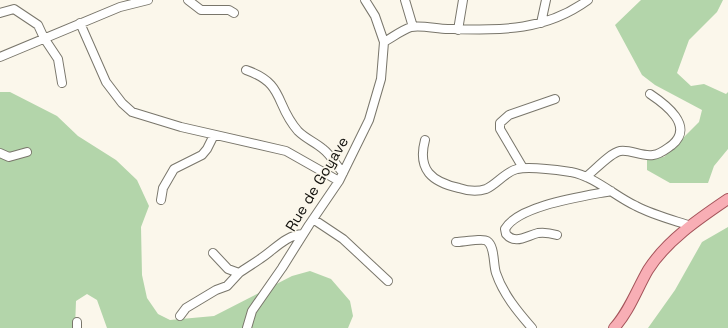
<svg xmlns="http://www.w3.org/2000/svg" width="728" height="328" viewBox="0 0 728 328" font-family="'Space Grotesk',sans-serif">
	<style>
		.green { fill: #b3d5aa }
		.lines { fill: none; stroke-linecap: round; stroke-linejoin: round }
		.minor-casing { stroke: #79766b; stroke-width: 10 }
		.major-casing { stroke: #a4545a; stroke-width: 12 }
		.minor { stroke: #fff; stroke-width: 8 }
		.major { stroke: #f8aeb5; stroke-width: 10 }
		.labels { text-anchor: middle; stroke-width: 3; stroke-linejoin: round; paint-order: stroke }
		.street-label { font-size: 15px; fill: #12110d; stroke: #fbf7eb }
	</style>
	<rect width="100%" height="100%" fill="#fbf7eb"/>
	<path class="green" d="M 641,0 L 723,0 L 717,12 L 689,40 L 677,73 L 691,86 L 704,84 L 726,94 L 728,92 L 728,149 L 714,166 L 708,183 L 670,183 L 647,170 L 647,158 L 664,157 L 699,122 L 702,110 L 655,85 L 642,75 L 615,25 Z
		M 0,92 L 10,92 L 57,116 L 78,136 L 116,160 L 137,180 L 149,206 L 141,227 L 142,275 L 147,298 L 158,314 L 170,320 L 214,316 L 292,276 L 310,271 L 331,279 L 350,301 L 353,316 L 348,328 L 107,328 L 97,300 L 87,294 L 76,301 L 75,328 L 0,328 Z
		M 728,227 L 728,328 L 648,328 L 675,290 L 702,242 Z"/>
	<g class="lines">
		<g class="minor-casing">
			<path id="minor" d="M 188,0 L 201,10 L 229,10 L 234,13
				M 405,0 L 413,27
				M 0,13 L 14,9 L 38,25 L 44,38 L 58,59 L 62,83
				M 80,23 L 106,82 L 122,103 L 132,112 L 181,127 L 286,151 L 339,181
				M 541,23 L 546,0
				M 458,30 L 463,0
				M 384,42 C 393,37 402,30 411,27 C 422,25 437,29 448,29 C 500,30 544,32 588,0
				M 0,57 L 120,7 L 148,0
				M 246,70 C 286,84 274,104 298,131 C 306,139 315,142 323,149 C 331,155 336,165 343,173
				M 425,140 C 417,170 432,182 459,188 C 468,191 477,192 486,189 C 497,184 505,172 517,169 C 531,166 557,170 571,172 C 594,176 616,197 636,206 C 653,215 673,220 691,226
				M 0,153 L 9,157 L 27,152
				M 523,168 L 500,129 L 500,123 L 509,115 L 555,99
				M 586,177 C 594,171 610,153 620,151 C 630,149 642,157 653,155 C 661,154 666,149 672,145 C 695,126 665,104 650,94
				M 161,200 L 163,188 L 174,169 L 202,155 L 207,149 L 214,135
				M 313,219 L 343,239 L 388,281
				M 557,235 C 550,233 544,232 538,233 C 526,236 515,245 506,234 L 505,229 C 518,205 586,196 611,191
				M 456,242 C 462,242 483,238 487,241 C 495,246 493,264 496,273 C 503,294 518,312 532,328
				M 213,253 L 228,269 L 239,273 C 246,268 253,264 260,259 C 274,250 286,235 303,234
				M 180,316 L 186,308 L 216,290 L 227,286 L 239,273
				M 77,322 L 77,328
				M 247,328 L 252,311 L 282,268 L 309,225 L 339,181 L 369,120 L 381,79 L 384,42 L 375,16 L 365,0"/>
		</g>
		<g class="major-casing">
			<path id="major" d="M 614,328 C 629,312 637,289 648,270 C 667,240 700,218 728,199"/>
		</g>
		<use href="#minor" class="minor"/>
		<use href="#major" class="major"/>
	</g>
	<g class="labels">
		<g class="street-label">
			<text transform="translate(317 184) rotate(-59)" y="5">Rue de Goyave</text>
		</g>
	</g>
</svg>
